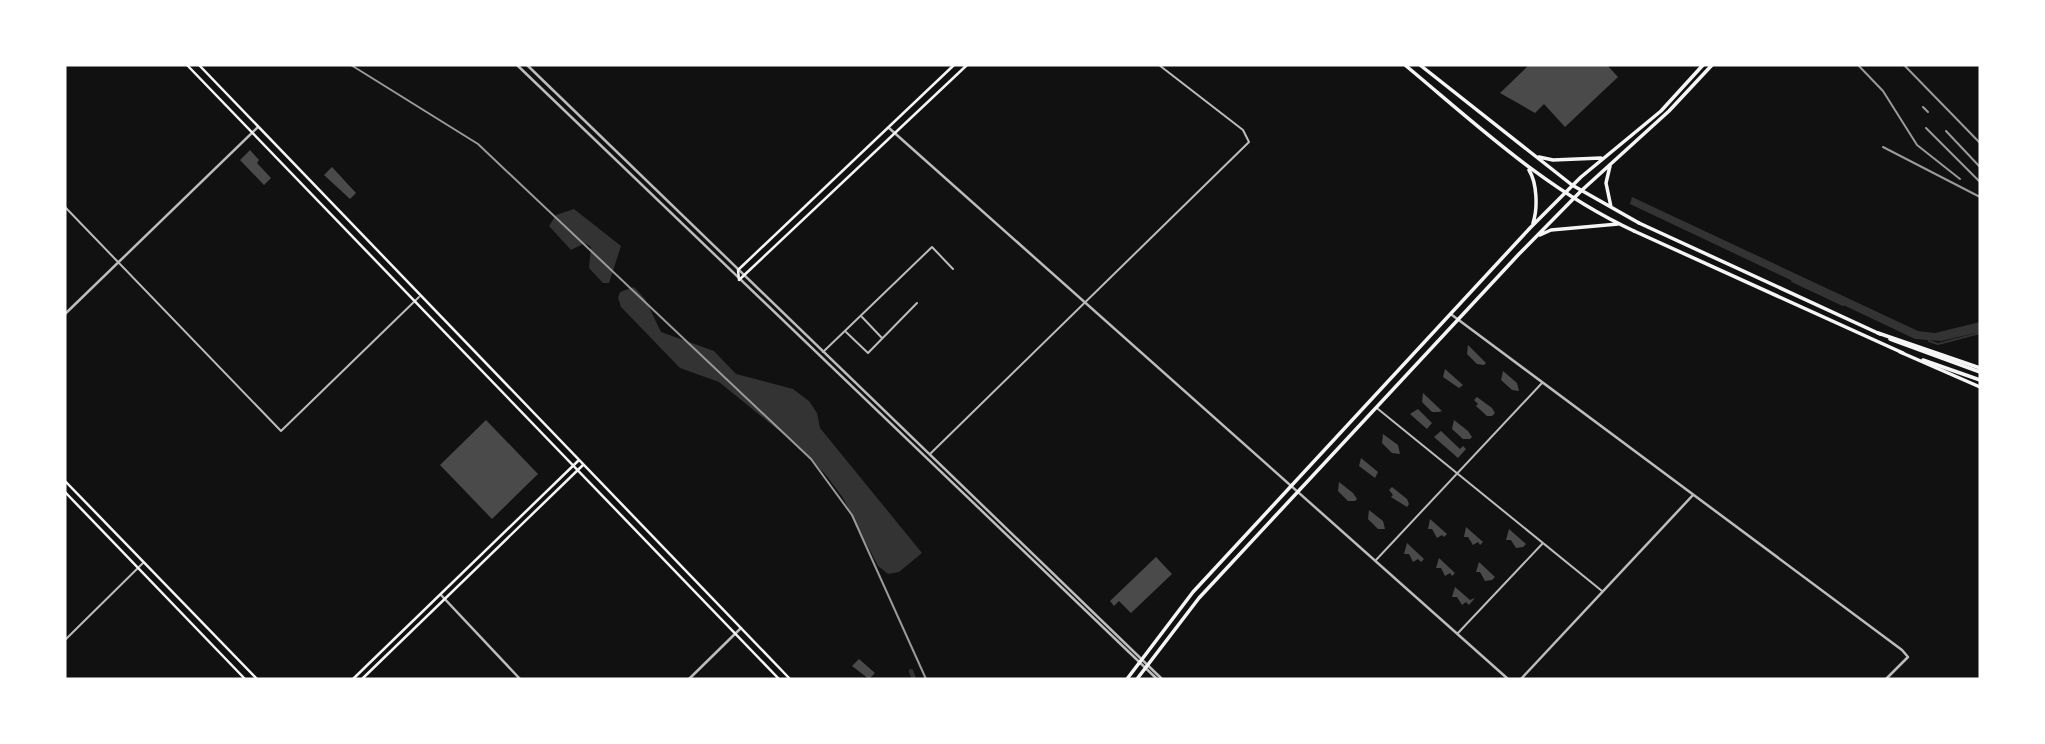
<svg xmlns="http://www.w3.org/2000/svg" width="2045" height="744" viewBox="0 0 2045 744" font-family="Raleway,sans-serif">
	<style>
		.water { fill: #333 }
		.lines { fill: none; stroke-linecap: round; stroke-linejoin: round }
		.stream { stroke: #333; stroke-width: 2 }
		.canal { stroke: #333; stroke-width: 4.5 }
		.building { fill: #4a4a4a }
		.minor { stroke: #bcbcbc; stroke-width: 2 }
		.tertiary { stroke: #bcbcbc; stroke-width: 2.5 }
		.secondary { stroke: #f5f5f5; stroke-width: 2.5 }
		.primary { stroke: #f5f5f5; stroke-width: 3.5 }
		.trunk { stroke: #f5f5f5; stroke-width: 3.5 }
		.motorway { stroke: #f5f5f5; stroke-width: 3.5 }
		.rail { stroke: #9a9a9a; stroke-width: 2 }
	</style>
	<rect width="100%" height="100%" fill="#111"/>
	<path class="water" d="M 1632,197 L 1918,331 L 1935,333 L 1980,322 L 1980,332 L 1941,341 L 1915,339 L 1630,204 Z
		M 574,209 L 621,246 L 609,283 L 603,283 L 589,268 L 591,247 L 585,243 L 571,250 L 549,226 L 556,215 Z
		M 634,287 L 645,299 L 661,332 L 714,351 L 736,374 L 793,389 L 809,401 L 817,413 L 820,428 L 922,553 L 899,572 L 888,574 L 878,566 L 843,498 L 826,475 L 793,442 L 719,382 L 680,368 L 621,307 L 618,298 L 620,292 Z"/>
	<g class="lines">
		<path class="stream" d="M 1792,281 L 1843,305
			M 1929,341 L 1938,344 L 1980,333"/>
		<path class="canal" d="M 911,671 L 914,679"/>
	</g>
	<path class="building" d="M 1529,65 L 1607,65 L 1618,77 L 1565,127 L 1544,104 L 1535,113 L 1500,93 Z
		M 250,150 L 259,160 L 257,163 L 271,178 L 264,185 L 240,160 Z
		M 332,167 L 356,193 L 350,199 L 324,175 Z
		M 1468,345 L 1486,363 L 1484,365 L 1477,364 L 1467,354 Z
		M 1445,369 L 1463,385 L 1459,388 L 1443,377 Z
		M 1503,371 L 1517,383 L 1519,391 L 1512,390 L 1501,380 Z
		M 1423,393 L 1442,411 L 1439,412 L 1432,412 L 1422,402 Z
		M 1477,397 L 1492,408 L 1495,413 L 1492,416 L 1487,416 L 1476,406 L 1478,404 L 1474,400 Z
		M 1418,409 L 1432,423 L 1427,429 L 1410,414 Z
		M 486,420 L 538,474 L 492,519 L 440,465 Z
		M 1454,420 L 1468,431 L 1472,437 L 1470,439 L 1463,439 L 1452,429 Z
		M 1441,431 L 1460,449 L 1463,446 L 1466,449 L 1458,458 L 1434,437 Z
		M 1383,434 L 1398,445 L 1400,454 L 1392,453 L 1382,443 Z
		M 1361,458 L 1378,472 L 1375,478 L 1359,466 Z
		M 1339,482 L 1353,493 L 1357,499 L 1355,501 L 1348,501 L 1338,491 Z
		M 1392,487 L 1407,499 L 1409,504 L 1407,507 L 1391,497 L 1393,495 L 1389,490 Z
		M 1369,510 L 1383,521 L 1385,529 L 1378,529 L 1368,519 Z
		M 1430,519 L 1447,534 L 1444,537 L 1442,535 L 1437,538 L 1432,529 L 1428,529 Z
		M 1466,527 L 1483,542 L 1480,545 L 1478,542 L 1473,545 L 1468,537 L 1464,537 Z
		M 1509,529 L 1526,544 L 1523,547 L 1516,548 L 1511,540 L 1506,540 Z
		M 1407,543 L 1424,559 L 1421,562 L 1418,559 L 1413,562 L 1409,554 L 1404,554 Z
		M 1156,557 L 1172,574 L 1131,613 L 1119,601 L 1114,606 L 1110,601 Z
		M 1439,558 L 1455,573 L 1452,576 L 1450,573 L 1445,576 L 1441,568 L 1436,568 Z
		M 1479,562 L 1495,577 L 1492,580 L 1485,581 L 1480,572 L 1476,572 Z
		M 1455,587 L 1470,600 L 1475,598 L 1469,605 L 1466,602 L 1462,605 L 1457,597 L 1452,597 Z
		M 859,659 L 875,673 L 869,679 L 852,666 Z"/>
	<g class="lines">
		<path class="minor" d="M 65,207 L 281,431 L 419,297
			M 862,317 L 882,338
			M 846,332 L 868,353 L 917,303
			M 823,352 L 932,247 L 953,269
			M 1378,409 L 1602,591
			M 930,454 L 1249,142 L 1243,130 L 1159,65
			M 1376,560 L 1542,383
			M 1458,633 L 1543,543
			M 65,640 L 143,563"/>
		<path class="tertiary" d="M 517,65 L 1157,679
			M 527,65 L 1162,679
			M 889,128 L 1508,679
			M 65,314 L 258,127
			M 1452,315 L 1902,650 L 1908,657 L 1886,679
			M 441,595 L 520,679
			M 689,679 L 741,628
			M 1521,679 L 1693,495"/>
		<path class="secondary" d="M 187,65 L 779,679
			M 199,65 L 790,679
			M 739,280 L 967,65
			M 739,280 L 738,270 L 954,65
			M 65,481 L 257,679
			M 65,492 L 245,679
			M 353,679 L 579,460
			M 362,679 L 583,465"/>
		<path class="primary" d="M 1405,65 C 1477,125 1547,191 1634,231
			M 1420,65 L 1572,185 L 1639,223
			M 1539,157 L 1553,160 L 1601,158
			M 1610,166 L 1606,183 L 1611,207
			M 1529,170 C 1537,183 1538,208 1533,223
			M 1540,235 L 1551,230 L 1618,224
			M 1127,679 L 1193,592 L 1530,228 L 1581,177 L 1661,111 L 1703,65
			M 1137,679 L 1199,598 L 1519,254 L 1581,191 L 1669,111 L 1712,65"/>
		<path class="trunk" d="M 1639,223 L 1880,334
			M 1634,231 L 1903,353
			M 1890,339 L 1980,372
			M 1923,360 L 1980,380"/>
		<path class="motorway" d="M 1878,333 L 1980,368
			M 1900,352 L 1980,387"/>
		<path class="rail" d="M 351,65 L 478,144 L 811,459 L 852,515 L 926,679
			M 1858,65 L 1883,91 L 1917,145 L 1960,179
			M 1904,65 L 1980,143
			M 1923,107 L 1928,112
			M 1926,128 L 1980,182
			M 1946,131 L 1980,167
			M 1883,147 L 1980,197"/>
	</g>
	<rect width="2045" height="744" fill="none" stroke="#ffffff" stroke-width="133"/>
</svg>
